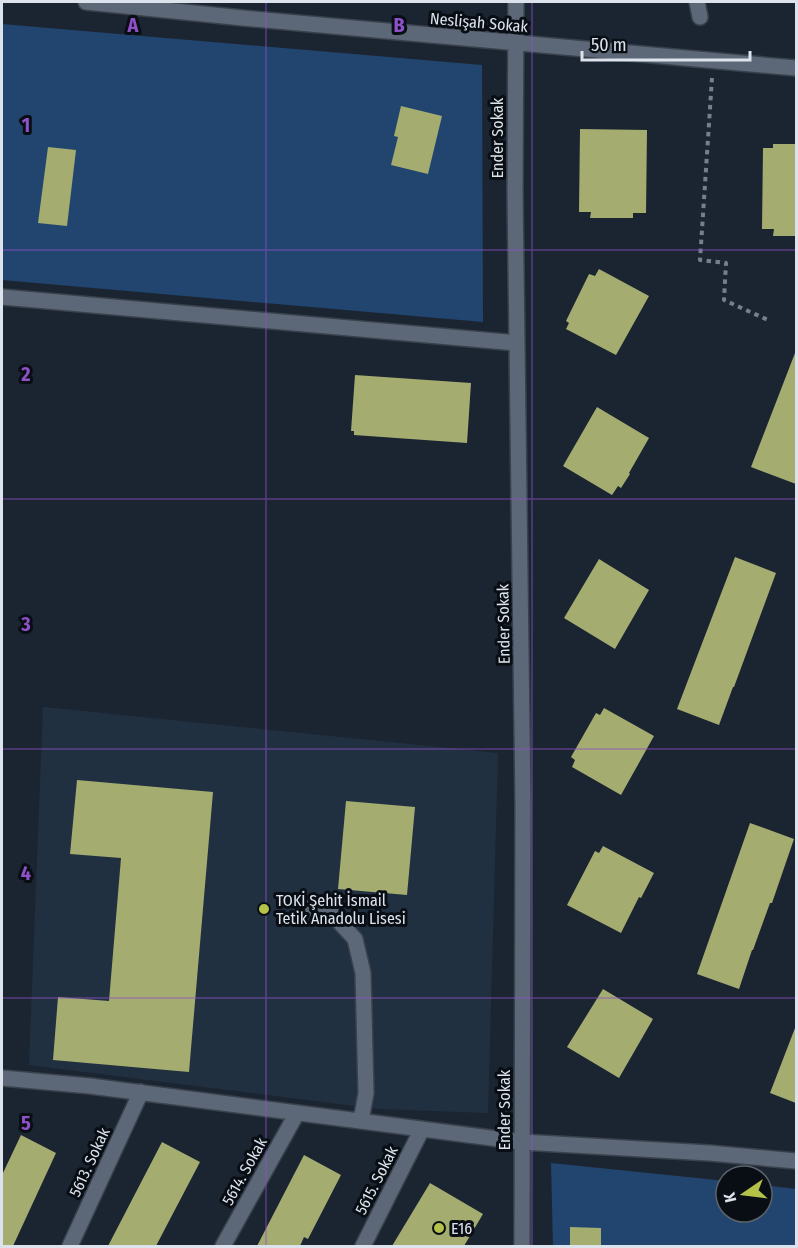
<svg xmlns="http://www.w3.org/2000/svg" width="798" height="1248" viewBox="0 0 798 1248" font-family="'Fira Sans Condensed',sans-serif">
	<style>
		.built { fill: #213041 }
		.green { fill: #22456f }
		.building { fill: #a4ac70 }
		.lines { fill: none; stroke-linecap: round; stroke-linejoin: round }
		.minor-casing { stroke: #39414c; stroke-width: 18 }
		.path { stroke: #777f8b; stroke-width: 4; stroke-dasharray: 4.5 4.5; stroke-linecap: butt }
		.minor { stroke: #5c6877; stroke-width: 15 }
		.grid { fill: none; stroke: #8e51c8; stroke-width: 1.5; stroke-opacity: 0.55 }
		.poi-dot { fill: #b4c24a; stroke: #090e14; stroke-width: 2 }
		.labels { text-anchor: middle; stroke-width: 6; stroke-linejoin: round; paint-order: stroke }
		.street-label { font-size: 16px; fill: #dce3ec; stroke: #090e14 }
		.poi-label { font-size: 16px; fill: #dce3ec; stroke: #090e14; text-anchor: start }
		.grid-label { font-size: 20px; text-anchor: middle; font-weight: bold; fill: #8e51c8; stroke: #090e14; stroke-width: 6; stroke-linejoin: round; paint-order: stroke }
	</style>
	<rect width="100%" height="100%" fill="#1b2532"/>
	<path class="built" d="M 43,707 L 498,753 L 488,1113 L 379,1109 L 29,1065 Z"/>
	<path class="green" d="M 2,24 L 482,65 L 483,322 L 2,280 Z
		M 551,1163 L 726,1181 L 726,1212 L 762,1212 L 762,1185 L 796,1189 L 796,1246 L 553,1246 Z"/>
	<path class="building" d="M 401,106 L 442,116 L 428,174 L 391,165 L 398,137 L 394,136 Z
		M 580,129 L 647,130 L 646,213 L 633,213 L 633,218 L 590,218 L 591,212 L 579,212 Z
		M 773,144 L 796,144 L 796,236 L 773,236 L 774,229 L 762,229 L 763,148 L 773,148 Z
		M 48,147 L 76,150 L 67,226 L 38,223 Z
		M 599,269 L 649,296 L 616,355 L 566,329 L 569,323 L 566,321 L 589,274 L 595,276 Z
		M 795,353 L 796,354 L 796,484 L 751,467 Z
		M 355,375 L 471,383 L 467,443 L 354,435 L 354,431 L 351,431 Z
		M 597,407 L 649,438 L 629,473 L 630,474 L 621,488 L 618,486 L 612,495 L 563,466 Z
		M 735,557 L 776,573 L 734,687 L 733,687 L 719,725 L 677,709 Z
		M 599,559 L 649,590 L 615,649 L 564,618 Z
		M 604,708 L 654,736 L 621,795 L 572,767 L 575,760 L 571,757 L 596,713 L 600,715 Z
		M 77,780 L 213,792 L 189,1072 L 53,1060 L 58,997 L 109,1001 L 121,858 L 70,854 Z
		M 346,801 L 415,807 L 407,895 L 338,889 Z
		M 750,823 L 794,839 L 772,903 L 770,903 L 753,950 L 752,950 L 739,989 L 697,974 Z
		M 603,846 L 654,873 L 641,898 L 639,897 L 621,933 L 567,905 L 595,851 L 599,853 Z
		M 603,989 L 653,1019 L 619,1078 L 567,1047 Z
		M 795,1028 L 796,1028 L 796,1103 L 770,1093 Z
		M 21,1135 L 56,1153 L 13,1246 L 2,1246 L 2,1175 Z
		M 162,1142 L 200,1162 L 168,1223 L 156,1246 L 108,1246 Z
		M 304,1155 L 341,1175 L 308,1239 L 304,1237 L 300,1246 L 257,1246 Z
		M 430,1183 L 483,1214 L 464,1246 L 392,1246 Z
		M 570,1227 L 601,1228 L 601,1246 L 570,1246 Z"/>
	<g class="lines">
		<g class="minor-casing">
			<path id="minor" d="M 86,2 L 243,18 L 796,68
				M 516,2 L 515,191 L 523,806 L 522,1246
				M 697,2 L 700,17
				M 2,297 L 517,343
				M 301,906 L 332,914 L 355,939 L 363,973 L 366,1093 L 361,1121
				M 2,1078 L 90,1086 L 522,1142 L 709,1153 L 796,1161
				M 70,1246 L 141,1092
				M 223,1246 L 297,1113
				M 363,1246 L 422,1129"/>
		</g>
		<path class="path" d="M 712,78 L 700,260 L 726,263 L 724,300 L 768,320"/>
		<use href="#minor" class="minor"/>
	</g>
	<path class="grid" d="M 266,2 L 266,1246M 532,2 L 532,1246M 2,250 L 796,250M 2,499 L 796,499M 2,749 L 796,749M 2,998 L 796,998"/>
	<g class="poi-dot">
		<circle cx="264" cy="909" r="6"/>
		<circle cx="439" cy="1228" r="6"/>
	</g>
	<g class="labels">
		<g class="street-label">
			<text transform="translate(479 22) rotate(5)" y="6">Neslişah Sokak</text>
			<text transform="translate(497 138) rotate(-90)" y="6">Ender Sokak</text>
			<text transform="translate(503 624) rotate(-91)" y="6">Ender Sokak</text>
			<text transform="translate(504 1110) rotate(-90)" y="6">Ender Sokak</text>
			<text transform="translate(89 1162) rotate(-65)" y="6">5613. Sokak</text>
			<text transform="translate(244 1171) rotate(-61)" y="6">5614. Sokak</text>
			<text transform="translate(376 1180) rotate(-63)" y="6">5615. Sokak</text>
		</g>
		<g class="poi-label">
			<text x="276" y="906">TOKİ Şehit İsmail<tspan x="276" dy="18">Tetik Anadolu Lisesi</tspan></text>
			<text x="451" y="1234">E16</text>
		</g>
	</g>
	<g class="grid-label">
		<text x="133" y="32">A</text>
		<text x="399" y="32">B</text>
		<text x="26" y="132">1</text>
		<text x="26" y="381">2</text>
		<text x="26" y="631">3</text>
		<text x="26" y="880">4</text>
		<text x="26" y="1130">5</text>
	</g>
	<rect width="798" height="1248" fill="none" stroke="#dce3ec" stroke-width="6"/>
	<g transform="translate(744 1194) rotate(256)"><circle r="28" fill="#090e14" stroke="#5d636a" stroke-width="1.5"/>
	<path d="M0-4.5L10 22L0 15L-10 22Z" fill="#b4c24a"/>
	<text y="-9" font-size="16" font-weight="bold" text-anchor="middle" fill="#dce3ec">K</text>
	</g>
	<path d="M582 51v9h168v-9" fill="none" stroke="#dce3ec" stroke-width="3"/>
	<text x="591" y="51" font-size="18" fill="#dce3ec" stroke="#090e14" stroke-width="4.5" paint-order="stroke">50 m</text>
</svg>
